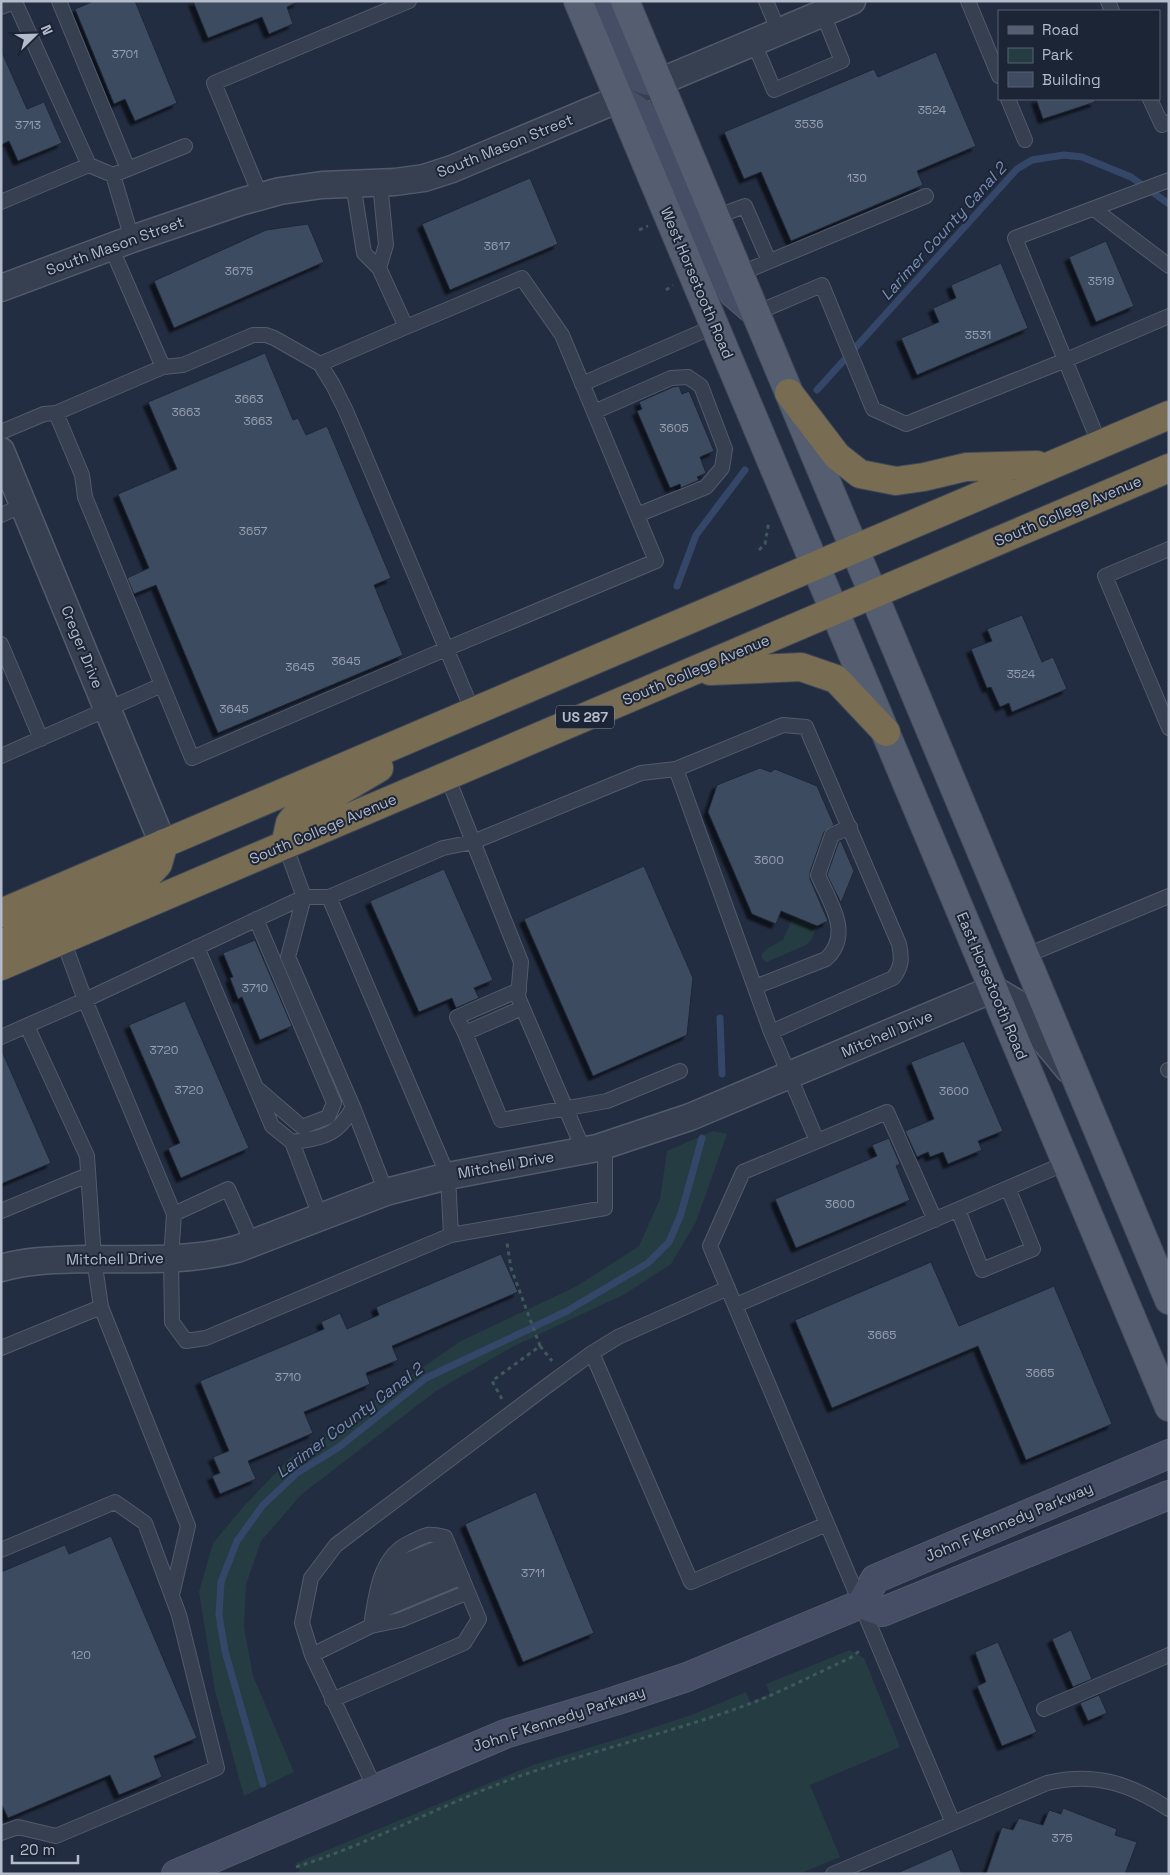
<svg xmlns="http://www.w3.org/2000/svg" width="1170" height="1875" viewBox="0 0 1170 1875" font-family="'Space Grotesk',sans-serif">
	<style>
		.green { fill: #253c42 }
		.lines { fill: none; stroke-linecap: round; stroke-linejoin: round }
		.stream { stroke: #354769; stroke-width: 7 }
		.building { fill: #3e4b61; stroke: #1e2738; filter: url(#shadow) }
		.lane-casing { stroke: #525b6b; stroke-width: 16 }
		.street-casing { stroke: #525b6b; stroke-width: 29 }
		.secondary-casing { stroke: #525b6b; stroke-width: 30 }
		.primary-casing { stroke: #41495a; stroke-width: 30 }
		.highway-casing { stroke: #3f4858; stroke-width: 30 }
		.path { stroke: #40585c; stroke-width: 3; stroke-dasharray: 4 4; stroke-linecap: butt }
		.lane { stroke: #374051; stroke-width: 14 }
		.street { stroke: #374051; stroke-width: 26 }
		.secondary { stroke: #454e64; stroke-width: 28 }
		.primary { stroke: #555e71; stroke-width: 28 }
		.highway { stroke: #786d53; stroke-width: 28 }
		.labels { text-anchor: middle; stroke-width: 4; stroke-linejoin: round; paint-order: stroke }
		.number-label { font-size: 12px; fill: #969fb0 }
		.shield { fill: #1c2536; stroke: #868e9e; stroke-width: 1 }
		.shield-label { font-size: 14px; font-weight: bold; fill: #b4bbcb }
		.street-label { font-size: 15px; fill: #b4bbcb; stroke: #1c2536 }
		.water-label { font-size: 16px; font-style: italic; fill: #798eb5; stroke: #1c2536 }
	</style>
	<defs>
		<filter id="shadow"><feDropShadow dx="-4.5" dy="4.5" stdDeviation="1" flood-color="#0009"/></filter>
	</defs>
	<rect width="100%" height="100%" fill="#232d41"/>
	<path class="green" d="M 793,917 L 817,927 L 811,940 L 806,945 L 767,962 L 762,959 L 762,954 L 768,948 L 783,940 Z
		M 713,1131 L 727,1134 L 696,1222 L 671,1264 L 625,1294 L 512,1347 L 436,1391 L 302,1494 L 261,1541 L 246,1585 L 244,1627 L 253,1676 L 294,1772 L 244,1796 L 215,1691 L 199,1592 L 213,1543 L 244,1506 L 289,1459 L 461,1341 L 577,1286 L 639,1246 L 660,1199 L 667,1151 Z
		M 850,1650 L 864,1658 L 900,1747 L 810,1785 L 840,1857 L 799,1874 L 293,1874 L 300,1871 L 296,1863 L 533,1765 L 640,1732 L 694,1714 L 746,1692 L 750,1702 L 770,1694 L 766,1684 Z"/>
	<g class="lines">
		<path class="stream" d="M 817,390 L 1017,169 L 1032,160 L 1064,155 L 1082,157 L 1131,177 L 1169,204
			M 677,586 L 696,535 L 745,470
			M 720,1018 L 722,1074
			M 263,1784 L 225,1651 L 219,1615 L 221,1582 L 237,1541 L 263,1505 L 297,1473 L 339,1447 L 426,1378 L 567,1311 L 648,1263 L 669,1242 L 681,1214 L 702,1138"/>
	</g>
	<path class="building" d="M 94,1 L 135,1 L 177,103 L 135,121 L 125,99 L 114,104 L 75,9 Z
		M 193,1 L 298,1 L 298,2 L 287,7 L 293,24 L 269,34 L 262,17 L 208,38 Z
		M 1,50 L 27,109 L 44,102 L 62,143 L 18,161 L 9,141 L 1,145 Z
		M 936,52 L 976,146 L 917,171 L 923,185 L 791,241 L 761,172 L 744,179 L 724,132 L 874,69 L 878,77 Z
		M 1036,99 L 1094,99 L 1095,102 L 1043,119 Z
		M 530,178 L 558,244 L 450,290 L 422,224 Z
		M 308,224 L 324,262 L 174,328 L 154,281 L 266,230 Z
		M 1106,241 L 1134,306 L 1096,322 L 1069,257 Z
		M 1001,263 L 1028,328 L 917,375 L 901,338 L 939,322 L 933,308 L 956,298 L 951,285 Z
		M 265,353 L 293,420 L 298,418 L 306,435 L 327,426 L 391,578 L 374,585 L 403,655 L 218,733 L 156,585 L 134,594 L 127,578 L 149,568 L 118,494 L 177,469 L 148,402 Z
		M 679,386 L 682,394 L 689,391 L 714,451 L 700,457 L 706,473 L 697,477 L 699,480 L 681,488 L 680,484 L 670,488 L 637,411 L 642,409 L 639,402 L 673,387 Z
		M 1022,615 L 1042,662 L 1053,657 L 1067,689 L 1012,712 L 1009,703 L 1000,707 L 991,687 L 987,688 L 971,649 L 992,641 L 987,629 Z
		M 760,768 L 771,772 L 775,769 L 817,786 L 834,825 L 824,832 L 810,872 L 810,879 L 828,921 L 817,926 L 781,911 L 776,924 L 752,914 L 708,812 L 717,785 Z
		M 839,841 L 841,841 L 854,871 L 841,903 L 827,875 Z
		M 644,866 L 693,978 L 687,1035 L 593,1076 L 524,919 Z
		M 444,869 L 493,980 L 474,988 L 479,998 L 456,1008 L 452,998 L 419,1012 L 370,901 Z
		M 255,940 L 292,1026 L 260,1040 L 242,997 L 238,999 L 230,978 L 233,977 L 223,953 Z
		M 185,1001 L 249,1148 L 181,1178 L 168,1148 L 180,1143 L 129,1025 Z
		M 964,1041 L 1003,1131 L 978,1141 L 982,1150 L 948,1164 L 943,1152 L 930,1157 L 928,1152 L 917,1157 L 905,1131 L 934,1119 L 911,1062 Z
		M 1,1049 L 51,1163 L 1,1184 Z
		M 889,1138 L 900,1164 L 896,1166 L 910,1200 L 796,1248 L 775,1199 L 877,1156 L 872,1145 Z
		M 501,1254 L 518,1292 L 392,1346 L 398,1360 L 366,1373 L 370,1384 L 304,1412 L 313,1433 L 248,1461 L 256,1479 L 220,1494 L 212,1476 L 220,1473 L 213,1457 L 229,1451 L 200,1381 L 324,1329 L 321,1322 L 340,1313 L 347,1329 L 379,1315 L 376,1307 Z
		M 931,1262 L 959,1326 L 1054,1286 L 1112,1424 L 1026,1460 L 978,1346 L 832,1408 L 795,1320 Z
		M 536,1492 L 594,1633 L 523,1662 L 465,1524 Z
		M 111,1536 L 197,1738 L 154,1756 L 162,1777 L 119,1795 L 110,1775 L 8,1818 L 1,1803 L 1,1572 L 65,1545 L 69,1554 Z
		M 1071,1630 L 1092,1679 L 1073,1687 L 1052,1639 Z
		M 998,1642 L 1037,1732 L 1002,1746 L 977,1686 L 986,1682 L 975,1652 Z
		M 1099,1695 L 1107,1713 L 1088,1721 L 1080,1703 Z
		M 1063,1808 L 1117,1829 L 1115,1835 L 1137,1842 L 1125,1874 L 986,1874 L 1002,1827 L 1013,1830 L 1019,1818 L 1043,1825 L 1049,1810 L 1061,1814 Z
		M 952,1849 L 962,1874 L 895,1874 Z"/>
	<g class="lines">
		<g class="lane-casing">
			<path id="lane" d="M 59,1 L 128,169
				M 766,1 L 779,32
				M 968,1 L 999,76
				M 1108,1 L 1112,11
				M 1,7 L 15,2 L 89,165 L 113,175 L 185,146
				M 754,43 L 774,90 L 842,61 L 823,14
				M 1008,99 L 1025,140
				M 1150,99 L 1162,125 L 1169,122
				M 113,175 L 132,239
				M 353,184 L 364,253 L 379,268 L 386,245 L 380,183
				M 261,197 L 214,83 L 409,1
				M 1,202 L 89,165
				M 1094,209 L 1169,266
				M 715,217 L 745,206 L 769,261
				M 111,247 L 163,367 L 183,365 L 253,335 L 266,335 L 274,338 L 320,364 L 406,327 L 379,268
				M 739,274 L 926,196
				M 756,313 L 822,285 L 873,409 L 906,424 L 1066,360 L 1169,316
				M 320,364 L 333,385 L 346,411 L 473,712
				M 582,384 L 715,326
				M 594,412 L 671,378 L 688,377 L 701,386 L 725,449 L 722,468 L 706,487 L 637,515
				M 56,413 L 82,475 L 85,497 L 192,758 L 446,649 L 656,561 L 562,335 L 522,278 L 406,327
				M 1,432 L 44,414 L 56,413 L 163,367
				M 1100,445 L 1015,238 L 1169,180
				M 1,515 L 24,505
				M 1169,549 L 1105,576 L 1169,728
				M 1,644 L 41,739
				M 1,756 L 162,685
				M 676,769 L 771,1032 L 817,1141
				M 447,776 L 521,962 L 518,997 L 584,1151
				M 329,897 L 448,1176 L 451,1235
				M 256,919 L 334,1103 L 328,1117 L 302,1127 L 259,1090
				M 63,940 L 85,1000 L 304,897 L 285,845
				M 197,947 L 272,1126 L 292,1142 C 322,1138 338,1136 353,1107 L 288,957 L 304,897 L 329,897 L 443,848 L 473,842 L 641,773 L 676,769 L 783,725 L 806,727 L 899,944 C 902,958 902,967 893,978 L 771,1032
				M 1025,956 L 1169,896
				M 755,987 L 826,959 C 853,934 830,903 818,875 L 832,835 L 850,827
				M 522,1008 L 465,1033 L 501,1120 L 607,1101 L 680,1071
				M 27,1026 L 87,1156 L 94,1259 L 101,1307
				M 465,1033 L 457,1017 L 519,990
				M 1,1037 L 85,1000 L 174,1214 L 171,1258 L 172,1322 L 186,1341 L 206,1338 L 451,1235 L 605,1208 L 605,1146
				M 1168,1070 L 1169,1070
				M 353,1107 L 386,1192
				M 292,1142 L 320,1216
				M 958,1210 L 982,1270 L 1033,1249 L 1008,1188
				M 1,1211 L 88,1175
				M 174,1214 L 228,1189 L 252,1243
				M 935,1220 L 887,1112 L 743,1172 L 710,1246 L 953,1823
				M 736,1305 L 1066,1163
				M 1,1348 L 101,1307 L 188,1526 L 172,1595
				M 592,1353 L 691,1582 L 827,1524
				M 1,1550 L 115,1502 L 145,1523 L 179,1615 L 217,1768 L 56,1836 L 18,1827 L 1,1833
				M 385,1569 L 448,1544
				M 380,1582 L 453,1557
				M 376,1598 L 457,1567
				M 373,1614 L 462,1577
				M 312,1655 L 371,1626 L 400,1620 L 468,1592
				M 332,1700 L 464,1643 L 479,1619 L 445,1537 C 427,1533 428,1534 411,1542 C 379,1556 376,1595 371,1626
				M 1044,1709 L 1169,1655
				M 375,1788 L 312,1655 L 302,1623 L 311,1578 L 336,1545 L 543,1389 L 592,1353 L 618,1337 L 728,1288
				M 833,1874 L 1047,1783 C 1094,1772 1129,1783 1169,1809"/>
		</g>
		<g class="street-casing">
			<path id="street" d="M 1,288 L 132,239 L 240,202 L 280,191 L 322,185 L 395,182 L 424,178 L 452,169 L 852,1
				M 1,451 L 163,844
				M 1,1268 C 29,1260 56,1260 85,1259 C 136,1259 188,1262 237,1249 L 386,1192 L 448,1176 L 597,1148 L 690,1117 L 993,989 L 1025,1008 L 1034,1028 L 1069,1070"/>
		</g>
		<g class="secondary-casing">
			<path id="secondary" d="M 597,1 C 606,22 617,65 637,77 C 644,81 652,82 659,83
				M 620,100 C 639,109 650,121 661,139 L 714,266 L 734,294 L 756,313
				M 861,1604 L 882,1612 L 1169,1495
				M 176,1874 L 505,1734 L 615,1701 L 687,1677 L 861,1604 L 875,1579 L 1169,1454"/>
		</g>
		<g class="primary-casing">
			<path id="primary" d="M 578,1 L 1169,1407
				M 625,1 L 1169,1300"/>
		</g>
		<g class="highway-casing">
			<path id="highway" d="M 789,393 L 837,456 L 860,474 L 896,481 L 924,477 L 966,467 L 1037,465
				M 710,671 L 801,667 L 836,679 L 886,732
				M 285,845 L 290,823 L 294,818 L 379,768
				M 1,913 L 1169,415
				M 1,947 L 23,930 L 145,878 L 158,864 L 164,843
				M 1,966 L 1169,468"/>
		</g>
		<path class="path" d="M 639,230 L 648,226
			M 666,290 L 673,285
			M 759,550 L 765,544 L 769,521
			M 540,1346 L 552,1361
			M 502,1399 L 492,1381 L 540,1346 L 511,1268 L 507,1243
			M 296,1867 C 369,1844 437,1807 509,1780 C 591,1750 676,1732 757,1701 C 789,1688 819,1672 850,1658 L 861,1650"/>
		<use href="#lane" class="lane"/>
		<use href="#street" class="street"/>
		<use href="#secondary" class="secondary"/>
		<use href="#primary" class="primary"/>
		<use href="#highway" class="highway"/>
	</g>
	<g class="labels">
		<g class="number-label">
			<text x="125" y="58">3701</text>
			<text x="932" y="114">3524</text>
			<text x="809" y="128">3536</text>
			<text x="28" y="129">3713</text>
			<text x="857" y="182">130</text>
			<text x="497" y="250">3617</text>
			<text x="239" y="275">3675</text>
			<text x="1101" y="285">3519</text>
			<text x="978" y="339">3531</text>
			<text x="249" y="403">3663</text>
			<text x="186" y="416">3663</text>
			<text x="258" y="425">3663</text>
			<text x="674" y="432">3605</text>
			<text x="253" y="535">3657</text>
			<text x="346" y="665">3645</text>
			<text x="300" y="671">3645</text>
			<text x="1021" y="678">3524</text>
			<text x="234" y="713">3645</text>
			<text x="769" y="864">3600</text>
			<text x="255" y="992">3710</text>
			<text x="164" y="1054">3720</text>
			<text x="189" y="1094">3720</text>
			<text x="954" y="1095">3600</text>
			<text x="840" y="1208">3600</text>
			<text x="882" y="1339">3665</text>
			<text x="1040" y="1377">3665</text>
			<text x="288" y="1381">3710</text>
			<text x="533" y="1577">3711</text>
			<text x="81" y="1659">120</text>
			<text x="1062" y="1842">375</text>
		</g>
		<rect class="shield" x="556" y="705.5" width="58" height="23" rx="4"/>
		<g class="shield-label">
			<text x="585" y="722">US 287</text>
		</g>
		<g class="street-label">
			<text transform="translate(505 146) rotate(-22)" y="5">South Mason Street</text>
			<text transform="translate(115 246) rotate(-20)" y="5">South Mason Street</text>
			<text transform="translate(697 283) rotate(67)" y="5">West Horsetooth Road</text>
			<text transform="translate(1068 511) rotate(-23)" y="5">South College Avenue</text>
			<text transform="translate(82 647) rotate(68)" y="5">Creger Drive</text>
			<text transform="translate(696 670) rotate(-23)" y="5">South College Avenue</text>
			<text transform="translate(323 829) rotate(-23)" y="5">South College Avenue</text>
			<text transform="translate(992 986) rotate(67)" y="5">East Horsetooth Road</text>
			<text transform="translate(887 1034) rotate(-23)" y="5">Mitchell Drive</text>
			<text transform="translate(506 1165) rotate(-10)" y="5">Mitchell Drive</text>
			<text transform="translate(115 1259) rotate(-1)" y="5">Mitchell Drive</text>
			<text transform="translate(1009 1522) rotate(-23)" y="5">John F Kennedy Parkway</text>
			<text transform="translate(559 1719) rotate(-18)" y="5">John F Kennedy Parkway</text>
		</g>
		<g class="water-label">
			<text transform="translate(943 231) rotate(-48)" y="6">Larimer County Canal 2</text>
			<text transform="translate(349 1420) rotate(-37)" y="6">Larimer County Canal 2</text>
		</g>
	</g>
	<rect width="1170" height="1875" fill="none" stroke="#b4bbcb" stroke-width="5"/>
	<rect x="998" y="10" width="162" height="90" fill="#1c2536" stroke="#596172"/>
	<rect x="1008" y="26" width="25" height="8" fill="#555e71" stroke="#596172"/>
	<text x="1042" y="35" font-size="15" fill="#b4bbcb">Road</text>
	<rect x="1008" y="48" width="25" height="15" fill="#253c42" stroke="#596172"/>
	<text x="1042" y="60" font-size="15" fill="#b4bbcb">Park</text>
	<rect x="1008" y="72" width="25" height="15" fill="#3e4b61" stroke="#596172"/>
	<text x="1042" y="85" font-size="15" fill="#b4bbcb">Building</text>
	<g transform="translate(35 35) rotate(67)" stroke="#1c2536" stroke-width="4" paint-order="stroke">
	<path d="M0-4L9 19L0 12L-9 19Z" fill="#b4bbcb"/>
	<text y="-8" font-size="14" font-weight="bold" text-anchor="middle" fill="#b4bbcb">N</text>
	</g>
	<path d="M12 1855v8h66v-8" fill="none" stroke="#b4bbcb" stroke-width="2.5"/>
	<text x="20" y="1855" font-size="15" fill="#b4bbcb" stroke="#1c2536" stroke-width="4" paint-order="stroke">20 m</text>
</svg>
